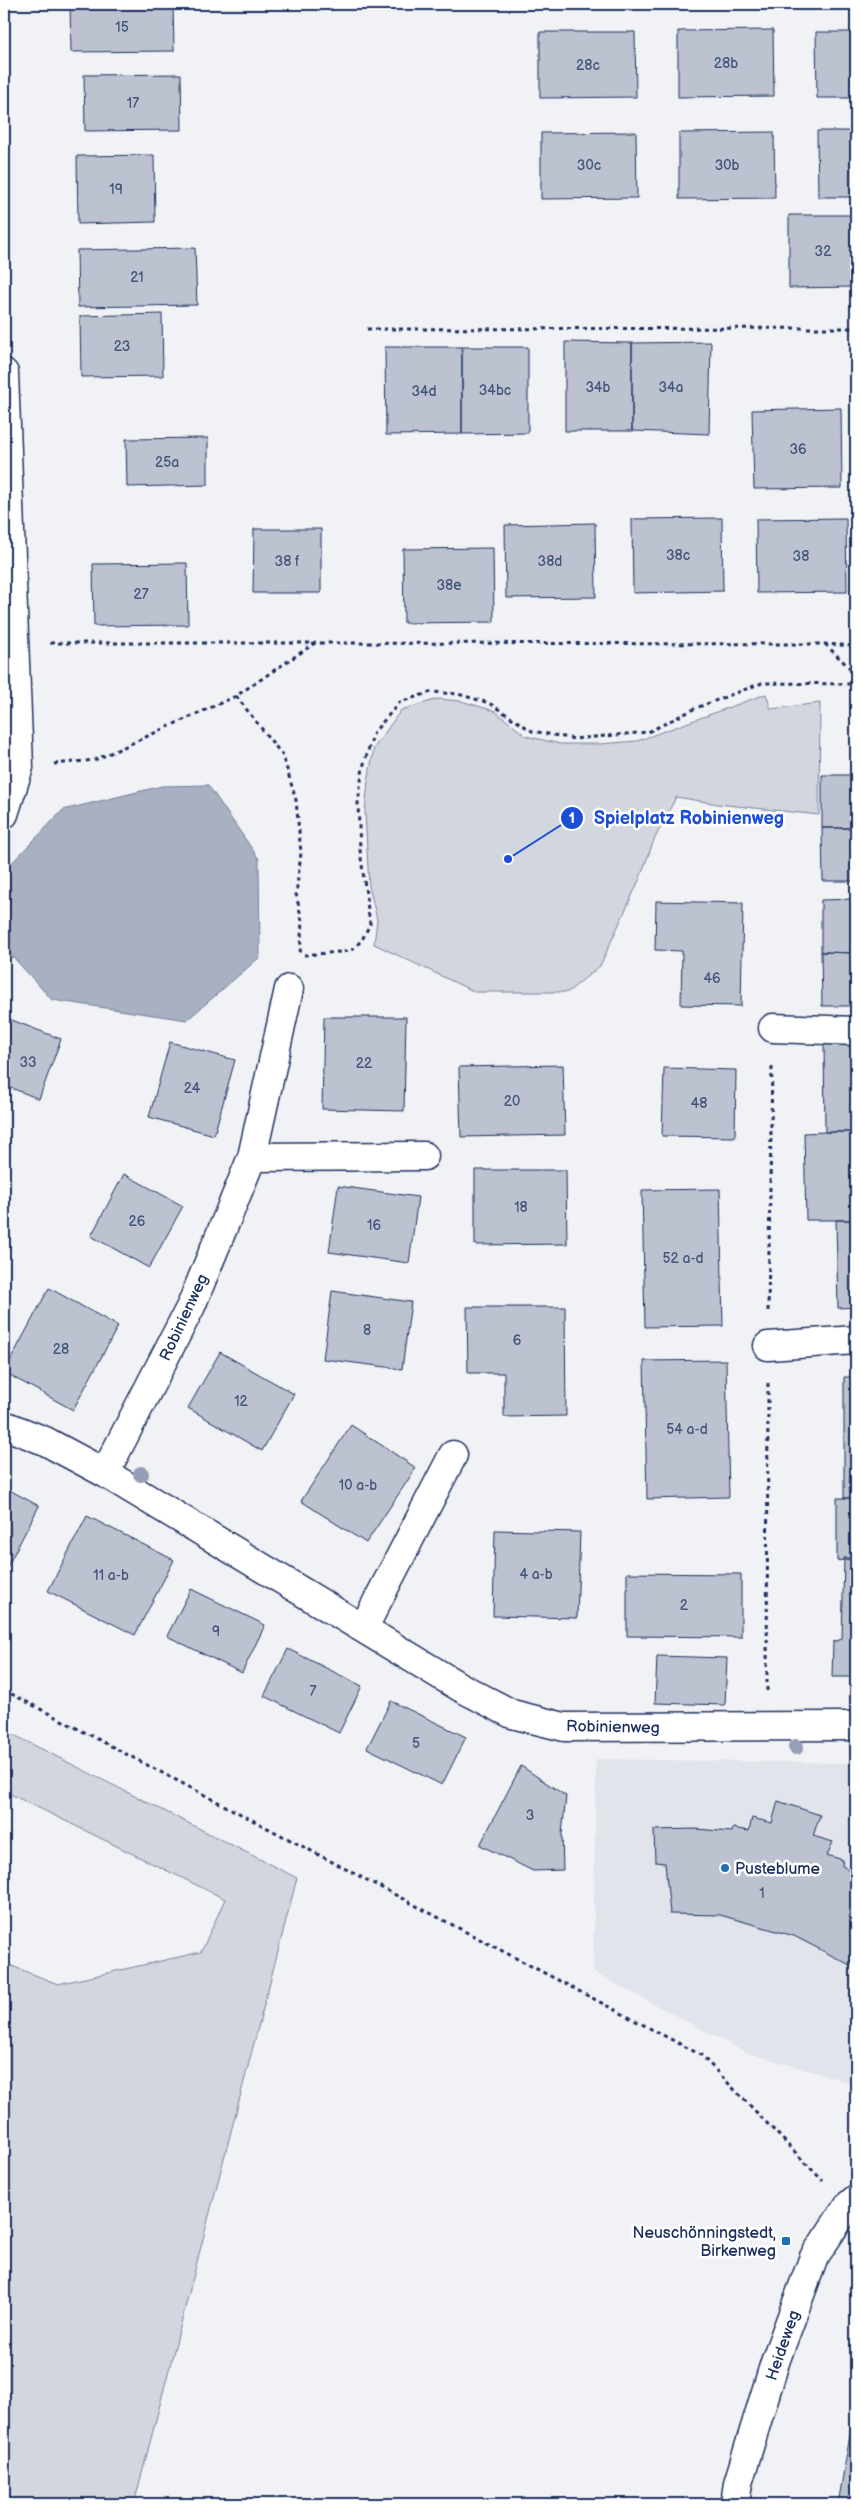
<svg xmlns="http://www.w3.org/2000/svg" width="860" height="2508" viewBox="0 0 860 2508" font-family="'Balsamiq Sans',sans-serif">
	<style>
		.built { fill: #e1e4ea }
		.green { fill: #d2d6df; stroke: #76829e }
		.water { fill: #a8b0c2; stroke: #707c9a }
		.building { fill: #bcc2d0; stroke: #1b2f5e }
		.lines { fill: none; stroke-linecap: round; stroke-linejoin: round }
		.minor-casing { stroke: #1b2f5e; stroke-width: 31 }
		.path { stroke: #1b2f5e; stroke-width: 3; stroke-dasharray: 4 4; stroke-linecap: butt }
		.minor { stroke: #fff; stroke-width: 28 }
		.tree { fill: #959eb4 }
		.poi-dot { fill: #1f6fb2; stroke: #fff; stroke-width: 2 }
		.labels { text-anchor: middle; stroke-width: 5; stroke-linejoin: round; paint-order: stroke }
		.number-label { font-size: 14px; fill: #43547a }
		.street-label { font-size: 16px; fill: #1b2f5e; stroke: #fff }
		.poi-label { font-size: 16px; fill: #1b2f5e; stroke: #fff; text-anchor: start }
		.leader { fill: none; stroke: #1d4ed8; stroke-width: 2 }
		.callout-dot { fill: #1d4ed8; stroke: #fff; stroke-width: 2 }
		.mark-label { font-size: 15px; text-anchor: middle; font-weight: bold; fill: #fff }
		.callout-label { font-size: 18px; text-anchor: middle; font-weight: bold; fill: #1d4ed8; stroke: #fff; stroke-width: 5; stroke-linejoin: round; paint-order: stroke }
	</style>
	<rect width="100%" height="100%" fill="#f1f2f5"/>
	<filter id="ink" filterUnits="userSpaceOnUse"><feTurbulence type="fractalNoise" baseFrequency=".02" numOctaves="2"/><feDisplacementMap in="SourceGraphic" scale="10" xChannelSelector="R" yChannelSelector="G"/><feConvolveMatrix kernelMatrix="1 2 1 2 8 2 1 2 1" color-interpolation-filters="sRGB"/></filter>
	<g filter="url(#ink)">
		<path class="built" d="M 596,1759 L 856,1763 L 856,2084 L 747,2053 L 593,1972 Z"/>
		<path class="green" d="M 766,694 L 771,709 L 820,703 L 819,815 L 718,804 L 676,797 L 654,840 L 640,878 L 600,966 L 568,992 L 475,992 L 374,944 L 377,920 L 369,886 L 365,812 L 368,781 L 374,748 L 401,710 L 438,699 L 461,701 L 495,711 L 526,736 L 560,744 L 600,744 L 637,741 Z
			M 4,1730 L 297,1878 L 134,2504 L 4,2504 L 4,1963 L 58,1984 L 201,1952 L 225,1899 L 4,1791 Z"/>
		<path class="water" d="M 208,785 L 259,859 L 260,957 L 187,1020 L 52,1000 L 4,947 L 4,871 L 63,810 L 162,786 Z"/>
		<path class="building" d="M 70,4 L 173,4 L 174,51 L 71,52 Z
			M 773,30 L 774,96 L 678,97 L 678,31 Z
			M 540,32 L 635,32 L 636,97 L 540,98 Z
			M 816,32 L 856,32 L 856,98 L 817,98 Z
			M 181,74 L 182,130 L 85,131 L 84,75 Z
			M 817,131 L 856,131 L 856,197 L 818,197 Z
			M 636,132 L 637,198 L 541,199 L 541,133 Z
			M 774,132 L 775,198 L 679,199 L 679,133 Z
			M 154,155 L 155,222 L 78,224 L 77,156 Z
			M 789,215 L 856,215 L 856,287 L 789,288 Z
			M 195,248 L 197,305 L 78,307 L 77,250 Z
			M 162,314 L 163,376 L 81,377 L 80,316 Z
			M 565,342 L 632,343 L 632,431 L 565,431 Z
			M 711,342 L 709,434 L 632,431 L 632,343 Z
			M 385,347 L 462,347 L 462,434 L 386,435 Z
			M 462,347 L 528,347 L 528,433 L 462,434 Z
			M 841,408 L 842,488 L 754,489 L 752,410 Z
			M 208,438 L 208,485 L 127,487 L 126,439 Z
			M 722,518 L 723,591 L 633,593 L 632,519 Z
			M 846,518 L 847,592 L 757,593 L 756,519 Z
			M 595,523 L 596,597 L 506,598 L 505,525 Z
			M 254,529 L 321,529 L 321,593 L 253,593 Z
			M 493,548 L 494,622 L 404,623 L 403,549 Z
			M 187,563 L 188,625 L 94,626 L 93,564 Z
			M 822,775 L 856,775 L 856,828 L 822,828 Z
			M 822,828 L 856,828 L 856,881 L 823,881 Z
			M 856,899 L 856,953 L 821,952 L 821,900 Z
			M 656,901 L 743,903 L 741,1006 L 681,1005 L 682,951 L 655,950 Z
			M 821,952 L 856,953 L 856,1006 L 822,1006 Z
			M 4,1017 L 61,1039 L 39,1099 L 4,1085 Z
			M 324,1017 L 406,1017 L 404,1111 L 322,1109 Z
			M 170,1042 L 235,1060 L 214,1135 L 149,1117 Z
			M 856,1042 L 856,1132 L 825,1132 L 824,1043 Z
			M 563,1065 L 565,1135 L 461,1137 L 459,1067 Z
			M 664,1068 L 736,1070 L 735,1137 L 662,1136 Z
			M 825,1132 L 856,1132 L 856,1220 L 806,1220 L 804,1133 Z
			M 475,1170 L 566,1170 L 567,1244 L 475,1245 Z
			M 124,1174 L 183,1206 L 149,1268 L 91,1236 Z
			M 338,1186 L 418,1197 L 409,1263 L 329,1252 Z
			M 720,1189 L 723,1326 L 645,1327 L 642,1190 Z
			M 836,1220 L 856,1220 L 856,1307 L 838,1308 Z
			M 49,1288 L 118,1326 L 73,1410 L 4,1372 Z
			M 332,1291 L 411,1302 L 402,1369 L 323,1359 Z
			M 467,1307 L 565,1307 L 566,1416 L 504,1417 L 504,1373 L 468,1373 Z
			M 220,1352 L 294,1394 L 262,1451 L 188,1408 Z
			M 726,1360 L 729,1497 L 647,1499 L 644,1361 Z
			M 844,1377 L 856,1377 L 856,1498 L 844,1498 Z
			M 351,1425 L 416,1468 L 366,1543 L 301,1501 Z
			M 4,1487 L 39,1506 L 6,1569 L 4,1568 Z
			M 837,1498 L 856,1498 L 856,1558 L 837,1561 Z
			M 87,1516 L 174,1560 L 135,1635 L 48,1591 Z
			M 495,1530 L 580,1532 L 577,1618 L 493,1616 Z
			M 844,1558 L 856,1558 L 856,1707 L 851,1707 L 852,1677 L 832,1677 L 833,1642 L 842,1639 Z
			M 627,1573 L 741,1574 L 741,1637 L 627,1636 Z
			M 191,1589 L 265,1625 L 242,1673 L 167,1636 Z
			M 288,1649 L 362,1686 L 339,1733 L 264,1696 Z
			M 657,1656 L 727,1658 L 725,1705 L 655,1703 Z
			M 391,1701 L 466,1737 L 442,1785 L 367,1748 Z
			M 521,1766 L 566,1796 L 562,1834 L 563,1870 L 533,1871 L 480,1845 Z
			M 778,1801 L 820,1815 L 813,1836 L 833,1842 L 827,1855 L 843,1860 L 842,1866 L 856,1873 L 856,1955 L 850,1965 L 794,1936 L 720,1915 L 670,1914 L 665,1863 L 655,1862 L 654,1830 L 696,1829 L 732,1832 L 733,1828 L 749,1831 L 752,1818 L 772,1823 Z
			M 856,2396 L 856,2443 L 849,2441 Z
			M 849,2441 L 856,2443 L 856,2504 L 838,2504 Z"/>
		<g class="lines">
			<g class="minor-casing">
				<path id="minor" d="M 4,373 L 19,767 L 4,814
					M 773,1028 L 856,1031
					M 252,1157 L 424,1156
					M 768,1346 L 856,1340
					M 4,1425 L 45,1441 L 105,1473 L 460,1687 L 512,1714 L 564,1727 L 856,1726
					M 105,1473 L 191,1306 L 252,1157 L 289,989
					M 364,1627 L 453,1455
					M 735,2504 L 738,2483 L 776,2359 L 814,2257 L 848,2206 L 856,2199"/>
			</g>
			<path class="path" d="M 367,329 L 856,328
				M 50,643 L 313,643
				M 825,644 L 856,674
				M 236,696 L 283,756 L 296,800 L 301,853 L 296,894 L 302,921 L 300,956
				M 54,764 L 95,760 L 236,696 L 315,643 L 824,644 L 856,646
				M 304,955 L 351,951 L 362,940 L 370,924 L 360,850 L 358,803 L 363,767 L 374,732 L 400,702 L 431,692 L 458,694 L 489,703 L 532,731 L 574,739 L 648,732 L 696,708 L 762,683 L 856,684
				M 768,1311 L 772,1065
				M 4,1690 L 701,2055 L 823,2181
				M 767,1691 L 768,1382"/>
			<use href="#minor" class="minor"/>
		</g>
		<g class="tree">
			<circle cx="141" cy="1474" r="8"/>
			<circle cx="796" cy="1747" r="8"/>
		</g>
	</g>
	<g class="poi-dot">
		<circle cx="725" cy="1868" r="5"/>
		<rect x="781" y="2236" width="10" height="10" rx="2.5"/>
	</g>
	<g class="labels">
		<g class="number-label">
			<text x="122" y="32">15</text>
			<text x="726" y="68">28b</text>
			<text x="588" y="70">28c</text>
			<text x="133" y="108">17</text>
			<text x="589" y="170">30c</text>
			<text x="727" y="170">30b</text>
			<text x="116" y="194">19</text>
			<text x="823" y="256">32</text>
			<text x="137" y="282">21</text>
			<text x="122" y="351">23</text>
			<text x="598" y="392">34b</text>
			<text x="671" y="392">34a</text>
			<text x="495" y="395">34bc</text>
			<text x="424" y="396">34d</text>
			<text x="798" y="454">36</text>
			<text x="167" y="467">25a</text>
			<text x="678" y="560">38c</text>
			<text x="801" y="561">38</text>
			<text x="287" y="566">38 f</text>
			<text x="550" y="566">38d</text>
			<text x="449" y="590">38e</text>
			<text x="141" y="599">27</text>
			<text x="712" y="983">46</text>
			<text x="28" y="1067">33</text>
			<text x="364" y="1068">22</text>
			<text x="192" y="1093">24</text>
			<text x="512" y="1106">20</text>
			<text x="699" y="1108">48</text>
			<text x="521" y="1212">18</text>
			<text x="137" y="1226">26</text>
			<text x="374" y="1230">16</text>
			<text x="683" y="1263">52 a-d</text>
			<text x="367" y="1335">8</text>
			<text x="517" y="1345">6</text>
			<text x="61" y="1354">28</text>
			<text x="241" y="1406">12</text>
			<text x="687" y="1434">54 a-d</text>
			<text x="358" y="1490">10 a-b</text>
			<text x="536" y="1579">4 a-b</text>
			<text x="111" y="1580">11 a-b</text>
			<text x="684" y="1610">2</text>
			<text x="216" y="1636">9</text>
			<text x="313" y="1696">7</text>
			<text x="416" y="1748">5</text>
			<text x="530" y="1820">3</text>
			<text x="762" y="1898">1</text>
		</g>
		<g class="street-label">
			<text transform="translate(183 1317) rotate(-65)" y="6">Robinienweg</text>
			<text transform="translate(613 1726) rotate(1)" y="6">Robinienweg</text>
			<text transform="translate(782 2345) rotate(-71)" y="6">Heideweg</text>
		</g>
		<g class="poi-label">
			<text x="735" y="1874">Pusteblume</text>
			<text x="776" y="2238" text-anchor="end">Neuschönningstedt,<tspan x="776" dy="18">Birkenweg</tspan></text>
		</g>
	</g>
	<path class="leader" d="M508 859L572 818"/>
	<g class="callout-dot">
		<circle cx="508" cy="859" r="5"/>
		<circle cx="572" cy="818" r="12"/>
	</g>
	<g class="mark-label">
		<text x="572" y="823">1</text>
	</g>
	<g class="callout-label">
		<text x="689" y="824">Spielplatz Robinienweg</text>
	</g>
	<rect width="860" height="2508" fill="none" stroke="#fff" stroke-width="20"/>
	<rect x="10" y="10" width="840" height="2488" fill="none" stroke="#1b2f5e" stroke-width="2" filter="url(#ink)"/>
</svg>
